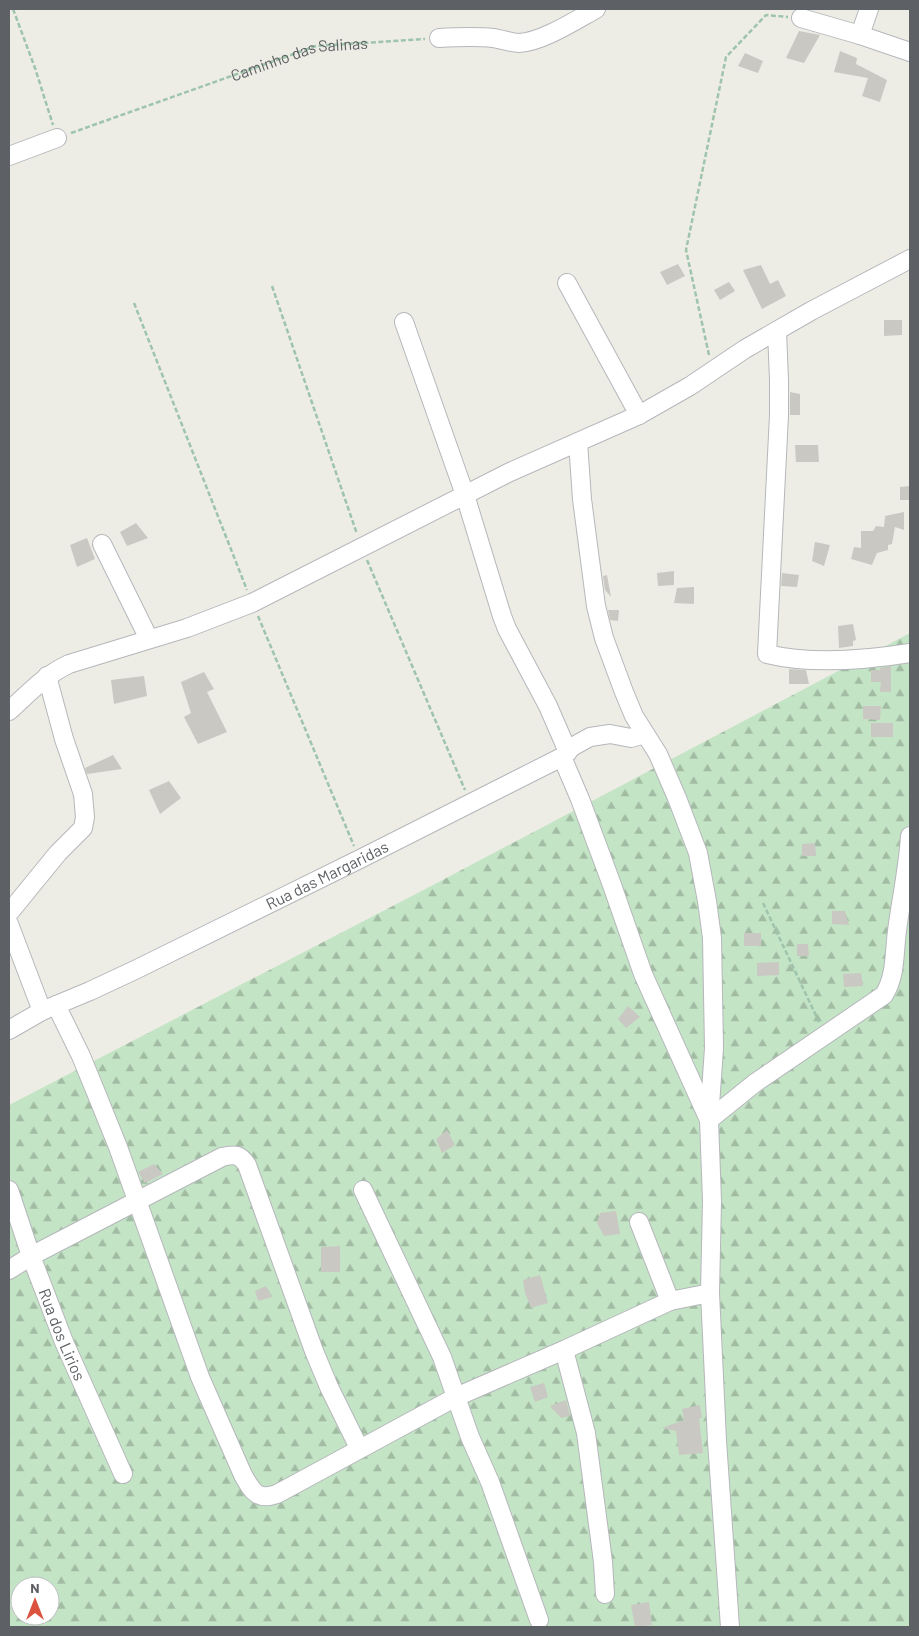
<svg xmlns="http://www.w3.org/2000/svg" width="919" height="1636" viewBox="0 0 919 1636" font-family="Barlow,sans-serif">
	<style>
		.forest { fill: url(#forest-firs); fill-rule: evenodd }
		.building { fill: #cac8c2 }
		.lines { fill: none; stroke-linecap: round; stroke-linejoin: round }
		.minor-casing { stroke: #b5b7bb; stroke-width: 20 }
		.path { stroke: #9ec4ab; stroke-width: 2.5; stroke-dasharray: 5 2.5; stroke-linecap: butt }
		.minor { stroke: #fff; stroke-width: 18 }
		.labels { text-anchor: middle; stroke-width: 4; stroke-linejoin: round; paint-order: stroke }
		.street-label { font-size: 16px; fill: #5d6064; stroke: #fff }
	</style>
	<defs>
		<pattern id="forest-firs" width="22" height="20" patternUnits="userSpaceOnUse" patternTransform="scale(1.25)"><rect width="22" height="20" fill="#c4e4c6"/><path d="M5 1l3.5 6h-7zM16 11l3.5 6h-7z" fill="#a2bca4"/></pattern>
	</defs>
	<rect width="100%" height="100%" fill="#eeede5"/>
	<path class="forest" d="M 910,633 L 910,1627 L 9,1627 L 9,1105 L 435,884 ZM 20,1586 L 50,1586 L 50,1616 L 20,1616 Z"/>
	<path class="building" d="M 799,31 L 820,35 L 804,63 L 786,58 Z
		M 840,51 L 857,58 L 856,64 L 887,80 L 880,102 L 862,96 L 868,78 L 834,72 Z
		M 745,53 L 763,61 L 758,73 L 738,66 Z
		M 678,264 L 685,276 L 667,285 L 660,272 Z
		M 761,265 L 770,284 L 778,280 L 786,296 L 762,309 L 743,270 Z
		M 729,282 L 735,291 L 720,300 L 714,290 Z
		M 884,320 L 902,320 L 902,335 L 884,336 Z
		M 790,392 L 800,394 L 800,415 L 790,415 Z
		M 795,445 L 818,445 L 819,462 L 796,462 Z
		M 910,486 L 910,500 L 900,500 L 900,487 Z
		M 904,512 L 904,530 L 895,527 L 892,544 L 888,545 L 888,550 L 877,553 L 872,565 L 851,559 L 854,547 L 861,548 L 861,531 L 873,531 L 876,526 L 884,527 L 885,516 Z
		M 136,523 L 148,538 L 127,546 L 120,532 Z
		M 87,538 L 95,559 L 77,567 L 70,545 Z
		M 815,542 L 830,545 L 824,566 L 812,561 Z
		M 674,571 L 674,585 L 658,586 L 657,573 Z
		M 782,573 L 799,575 L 797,587 L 781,586 Z
		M 607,575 L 611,597 L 605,590 L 603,576 Z
		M 694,587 L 694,604 L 674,603 L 677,588 Z
		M 608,610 L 619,610 L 618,621 L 610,620 Z
		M 853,624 L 856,640 L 853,641 L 853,646 L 839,648 L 838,626 Z
		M 891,666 L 891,692 L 880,692 L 881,682 L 871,682 L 871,670 L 880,670 L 880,668 Z
		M 789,669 L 806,670 L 809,684 L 789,684 Z
		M 204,672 L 214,689 L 207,692 L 227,732 L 198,744 L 184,717 L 191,713 L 181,682 Z
		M 144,676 L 147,696 L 114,704 L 111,680 Z
		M 863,706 L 881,706 L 880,720 L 863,719 Z
		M 871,723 L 893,723 L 893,737 L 871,737 Z
		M 113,755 L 122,769 L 87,774 L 85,768 Z
		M 169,781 L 181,798 L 160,814 L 149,790 Z
		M 815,843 L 816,856 L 802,856 L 802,844 Z
		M 832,911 L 845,911 L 849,925 L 832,924 Z
		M 744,933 L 761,933 L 761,946 L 744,946 Z
		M 797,944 L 808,944 L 809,956 L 797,956 Z
		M 779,962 L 779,975 L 757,976 L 757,963 Z
		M 861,973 L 863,986 L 844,987 L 843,974 Z
		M 628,1006 L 640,1017 L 626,1028 L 618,1019 Z
		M 447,1130 L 455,1145 L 442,1153 L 436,1139 Z
		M 154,1164 L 163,1174 L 145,1183 L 138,1172 Z
		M 616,1211 L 620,1234 L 604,1236 L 597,1223 L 600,1213 Z
		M 340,1246 L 340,1272 L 321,1272 L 321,1247 Z
		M 540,1275 L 548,1303 L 531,1308 L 525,1293 L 523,1280 Z
		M 266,1286 L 272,1297 L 258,1301 L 255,1291 Z
		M 544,1383 L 548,1397 L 535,1402 L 530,1387 Z
		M 566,1400 L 570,1416 L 561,1418 L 550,1406 Z
		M 700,1405 L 702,1418 L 699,1418 L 703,1453 L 679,1455 L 676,1431 L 662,1428 L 684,1420 L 682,1409 Z
		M 649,1602 L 652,1625 L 635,1627 L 631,1605 Z"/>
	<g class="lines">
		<g class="minor-casing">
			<g id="minor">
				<path d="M 801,18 L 860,35 L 910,52"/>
				<path d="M 860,35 L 869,9"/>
				<path d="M 439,38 C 457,37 475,36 493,38 C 501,39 511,43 519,43 C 542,42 576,20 596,9"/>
				<path d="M 9,156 L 57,138"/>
				<path d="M 567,283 L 639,415"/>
				<path d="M 404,322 L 465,495 L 502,616 L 507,629 L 548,706 L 568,752"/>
				<path d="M 777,331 L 779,380 L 779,415 L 767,654 C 812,665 866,660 910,653"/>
				<path d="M 578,442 L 582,499 L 596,606 L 604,638 L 624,692 L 634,716 L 658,754 L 677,798 L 698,853 L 707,901 L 712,938 L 714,1048 L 709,1120 L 712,1201 L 710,1293 L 717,1441 L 730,1627"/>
				<path d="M 102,544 L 149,639"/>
				<path d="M 9,711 C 28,694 45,675 69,664 L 187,628 L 252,603 L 510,472 L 639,415 L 690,386 L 745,349 L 811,311 L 910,259"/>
				<path d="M 562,757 L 580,799 L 612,885 L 643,974 L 709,1120"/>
				<path d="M 9,913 L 58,853 L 83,828 L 85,817 L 83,794 L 64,739 L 47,676"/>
				<path d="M 9,924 L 42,1011"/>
				<path d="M 56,1005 L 81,1056 L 97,1095 L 118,1147 L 200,1377 L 243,1475 C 252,1491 257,1501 277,1494 L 456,1397 L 564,1350 L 670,1301 L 710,1293"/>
				<path id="s2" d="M 9,1030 L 42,1011 L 90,991 L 137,969 L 360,859 L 562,757 L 572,747 L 590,737 L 610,734 L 631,738 L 645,734"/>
				<path d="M 709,1120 L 755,1083 L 884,995 C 896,976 894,953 897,931 C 901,899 908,869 910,836"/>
				<path id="s3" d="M 9,1190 L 31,1256 L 64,1342 L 123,1474"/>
				<path d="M 363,1190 L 442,1357 L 470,1437 L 490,1482 L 539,1620"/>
				<path d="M 639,1222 L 670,1301"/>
				<path d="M 9,1270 L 31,1256 L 222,1157 C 234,1154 240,1154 247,1165 L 314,1351 L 329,1387 L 359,1448"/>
				<path d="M 564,1350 L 586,1433 L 603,1562 L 605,1594"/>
			</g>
		</g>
		<g class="path">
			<path d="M 13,9 L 35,68 L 53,125"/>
			<path id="s1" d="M 71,133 L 316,46 L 425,39"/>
			<path d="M 272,286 L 357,534"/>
			<path d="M 134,303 L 247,590"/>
			<path d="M 709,355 L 686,250 L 726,57 L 766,15 L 788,17"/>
			<path d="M 367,560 L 465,790"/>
			<path d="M 258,616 L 354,846"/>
			<path d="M 763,903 L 819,1022"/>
		</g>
		<use href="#minor" class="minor"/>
	</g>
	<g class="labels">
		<g class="street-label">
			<text dy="6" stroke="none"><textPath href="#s1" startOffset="241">Caminho das Salinas</textPath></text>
			<text dy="6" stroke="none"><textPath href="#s2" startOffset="354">Rua das Margaridas</textPath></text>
			<text dy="6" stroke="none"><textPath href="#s3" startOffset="154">Rua dos Lirios</textPath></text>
		</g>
	</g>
	<rect width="919" height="1636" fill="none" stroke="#5d6064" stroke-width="20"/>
	<g transform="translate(35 1601)"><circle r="24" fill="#ffffff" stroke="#bebfc1"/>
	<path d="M0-4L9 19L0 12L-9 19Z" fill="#db533e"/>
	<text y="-8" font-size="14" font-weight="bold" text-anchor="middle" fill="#5d6064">N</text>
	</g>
</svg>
